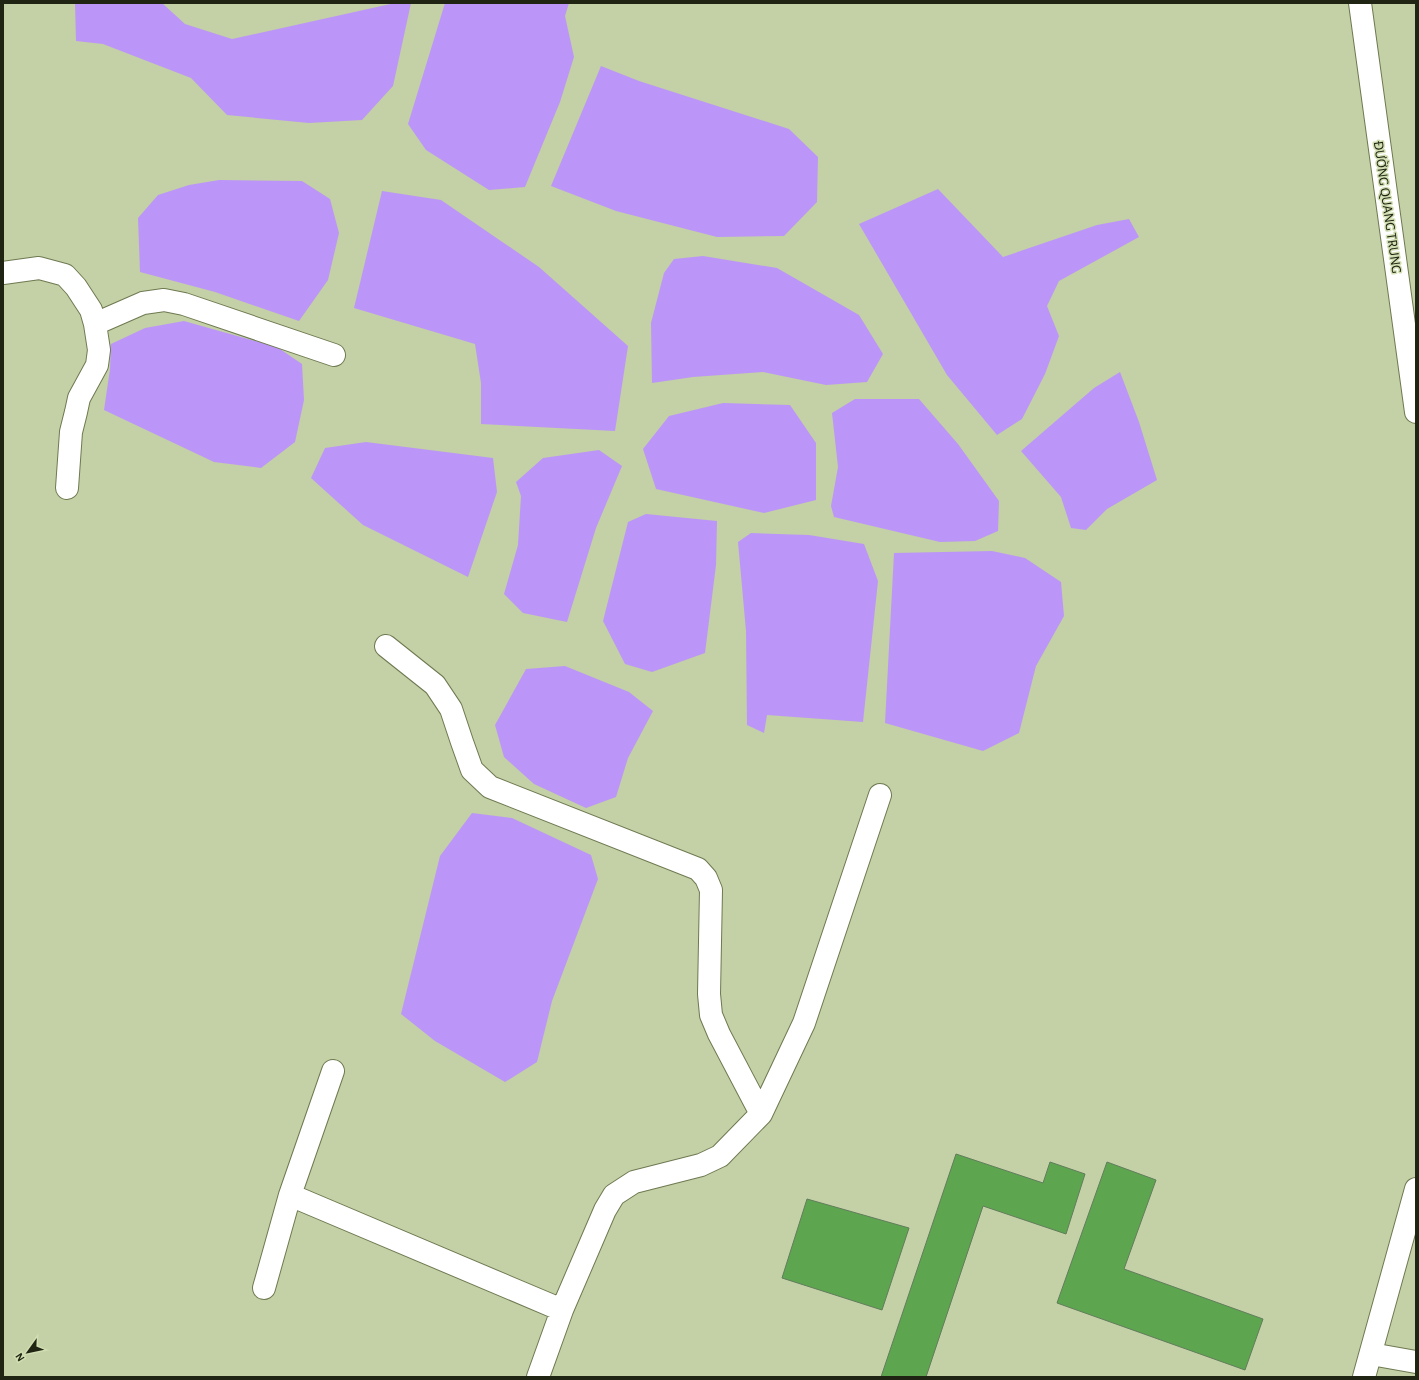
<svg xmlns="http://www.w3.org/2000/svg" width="1419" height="1380" viewBox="0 0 1419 1380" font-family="'Alegreya Sans',sans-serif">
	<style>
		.water { fill: #bb96f8 }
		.building { fill: #5da64f; stroke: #617d5c }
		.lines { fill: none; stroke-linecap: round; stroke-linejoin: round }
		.minor-casing { stroke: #6e7951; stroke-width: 24 }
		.major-casing { stroke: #6e7951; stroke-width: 24 }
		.minor { stroke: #fff; stroke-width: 22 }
		.major { stroke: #fff; stroke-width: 22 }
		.labels { text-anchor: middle; stroke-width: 3; stroke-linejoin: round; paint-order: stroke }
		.street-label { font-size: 14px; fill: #202413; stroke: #d1deb1 }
	</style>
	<rect width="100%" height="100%" fill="#c4d0a5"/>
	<path class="water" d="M 75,3 L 162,3 L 185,24 L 232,39 L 395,3 L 411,3 L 393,86 L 362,120 L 309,123 L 227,115 L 191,78 L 103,44 L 76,41 Z
		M 445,3 L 569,3 L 565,16 L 574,57 L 560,102 L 525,187 L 489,190 L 426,150 L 408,124 Z
		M 601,66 L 639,81 L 789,129 L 818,157 L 817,202 L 784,236 L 717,237 L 616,211 L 551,186 Z
		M 219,180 L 302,181 L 330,199 L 339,233 L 328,280 L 299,321 L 215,292 L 140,272 L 138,218 L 158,195 L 189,185 Z
		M 938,189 L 1003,257 L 1097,225 L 1129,219 L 1139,237 L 1059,281 L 1047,306 L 1059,336 L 1045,374 L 1022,419 L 997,435 L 947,375 L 859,224 Z
		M 382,191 L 441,200 L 539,267 L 628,346 L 615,431 L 481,424 L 481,383 L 475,344 L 354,308 Z
		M 703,256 L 777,268 L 859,315 L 883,354 L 867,382 L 826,385 L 763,372 L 693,377 L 652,383 L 651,323 L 664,273 L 674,259 Z
		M 184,321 L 277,347 L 302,364 L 304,400 L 295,442 L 261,468 L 214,462 L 104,410 L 110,369 L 111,344 L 145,328 Z
		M 1120,372 L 1139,422 L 1157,480 L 1107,509 L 1086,530 L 1071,528 L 1061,497 L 1021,451 L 1094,388 Z
		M 855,399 L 919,399 L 958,444 L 999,501 L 998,531 L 975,541 L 940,542 L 834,517 L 831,506 L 838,467 L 832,413 Z
		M 723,403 L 790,405 L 816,443 L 816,500 L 764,513 L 656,489 L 643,449 L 669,416 Z
		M 366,442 L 493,458 L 497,492 L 468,577 L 363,525 L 311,478 L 325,448 Z
		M 599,450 L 622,466 L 596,528 L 567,622 L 523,613 L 504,594 L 518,545 L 521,496 L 516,482 L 543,458 Z
		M 646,514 L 717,521 L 716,565 L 705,653 L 652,672 L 625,664 L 603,621 L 628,522 Z
		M 751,533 L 809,535 L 864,544 L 878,581 L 863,722 L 767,715 L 764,733 L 747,725 L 746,631 L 738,542 Z
		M 992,551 L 1025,558 L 1061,582 L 1064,616 L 1036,666 L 1019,733 L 983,751 L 885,723 L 894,553 Z
		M 565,666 L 629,692 L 653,711 L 628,758 L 616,797 L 586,808 L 534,784 L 504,757 L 495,725 L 526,669 Z
		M 472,813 L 512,818 L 591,855 L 598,879 L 552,1001 L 537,1062 L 505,1082 L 435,1041 L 401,1014 L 440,856 Z"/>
	<path class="building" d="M 956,1154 L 1043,1183 L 1050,1162 L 1085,1174 L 1066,1234 L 983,1206 L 926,1377 L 881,1377 Z
		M 1107,1162 L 1156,1180 L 1124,1269 L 1263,1319 L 1245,1370 L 1057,1303 Z
		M 807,1199 L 909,1228 L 882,1310 L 782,1278 Z"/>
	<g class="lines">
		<g class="minor-casing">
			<path id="minor" d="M 3,273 L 39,268 L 65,275 L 76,287 L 91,310 L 95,324 L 99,350 L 97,365 L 79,398 L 76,412 L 71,432 L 67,488
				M 95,324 L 143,303 L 164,300 L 184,304 L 334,355
				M 386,646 L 435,685 L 451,709 L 462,742 L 472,770 L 490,787 L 698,869 L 706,878 L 711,890 L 709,994 L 711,1015 L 719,1034 L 761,1114
				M 290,1195 L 562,1310
				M 264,1288 L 290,1195 L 333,1071
				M 1371,1354 L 1416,1362
				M 538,1377 L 562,1310 L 605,1210 L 614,1195 L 634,1182 L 701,1165 L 720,1156 L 761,1114 L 804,1023 L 880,795"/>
		</g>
		<g class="major-casing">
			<path id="major" d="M 1360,3 L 1416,412
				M 1364,1377 L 1416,1189"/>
		</g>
		<use href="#minor" class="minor"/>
		<use href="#major" class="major"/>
	</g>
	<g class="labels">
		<g class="street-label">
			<text transform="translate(1388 207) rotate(82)" y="5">ĐƯỜNG QUANG TRUNG</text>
		</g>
	</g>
	<rect width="1419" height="1380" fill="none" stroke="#202413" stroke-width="8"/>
	<g transform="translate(28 1352) rotate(237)" stroke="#d1deb1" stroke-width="3" paint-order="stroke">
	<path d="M0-3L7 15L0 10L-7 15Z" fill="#202413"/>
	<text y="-6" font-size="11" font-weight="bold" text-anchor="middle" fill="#202413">N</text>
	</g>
</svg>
